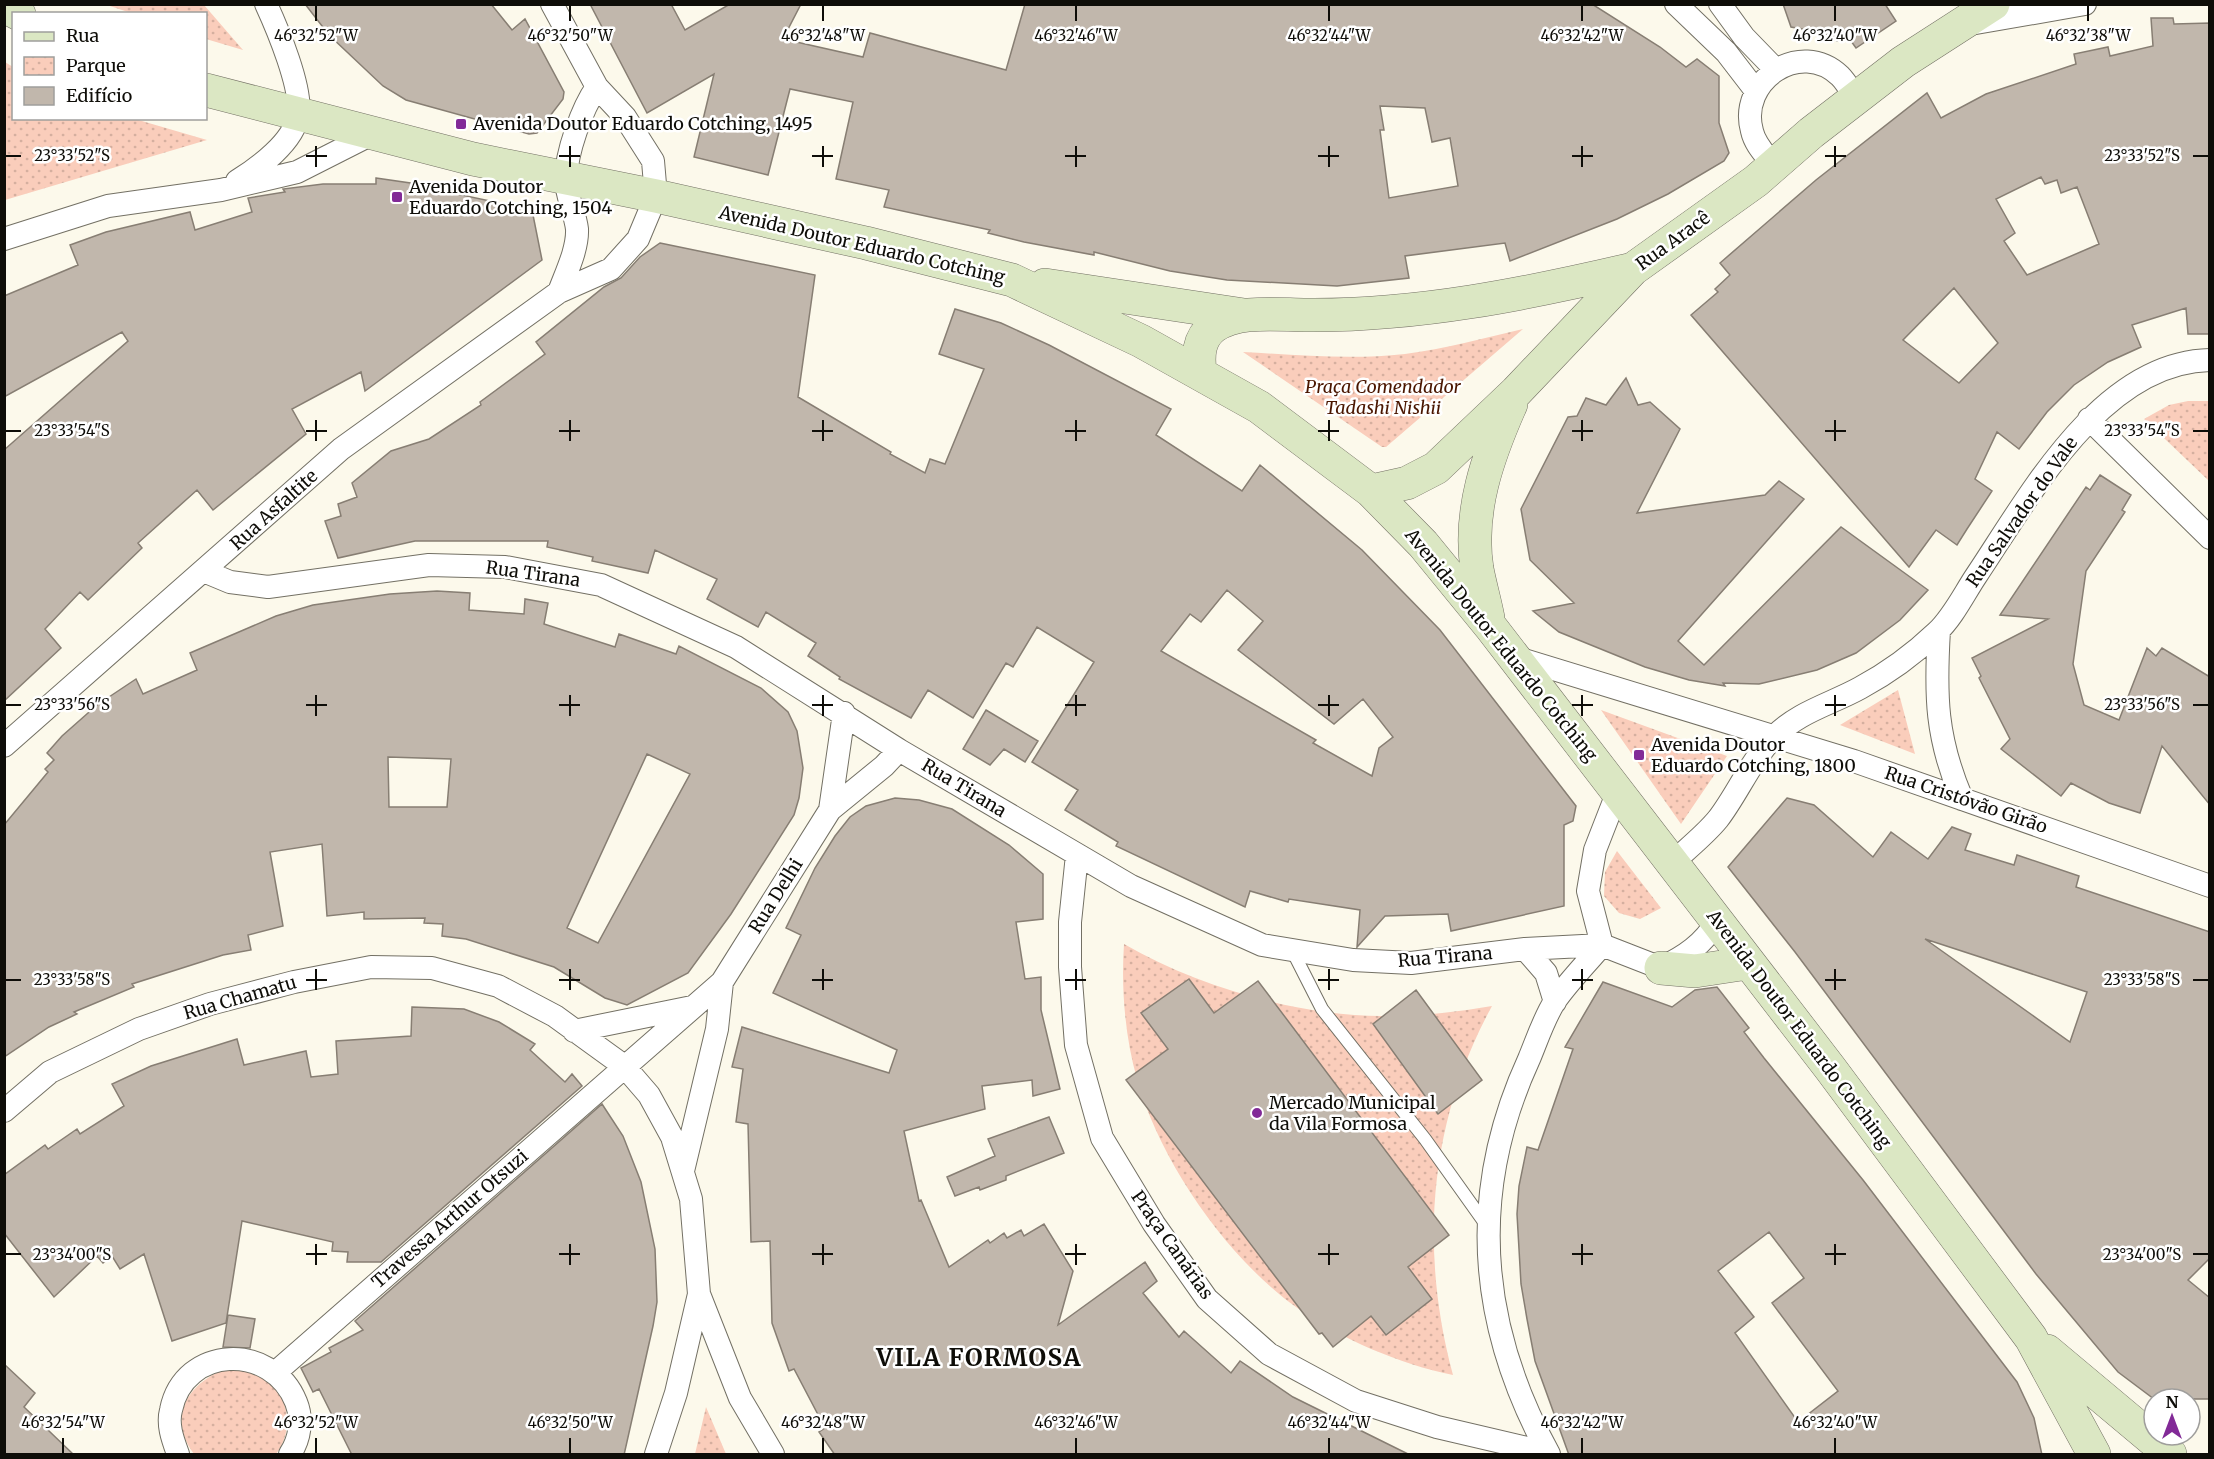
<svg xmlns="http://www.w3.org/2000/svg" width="2214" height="1459" viewBox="0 0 2214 1459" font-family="Merriweather,serif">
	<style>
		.park { fill: url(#park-dots) }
		.building { fill: #c1b7ac; stroke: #877e73; stroke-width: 1.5; fill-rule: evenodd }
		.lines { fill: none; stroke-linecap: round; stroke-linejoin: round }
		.lane-casing { stroke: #737064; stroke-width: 14 }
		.street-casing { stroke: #737064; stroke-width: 24 }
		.secondary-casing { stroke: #737064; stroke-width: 34 }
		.lane { stroke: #fff; stroke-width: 12 }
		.street { stroke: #fff; stroke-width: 22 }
		.secondary { stroke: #dbe7c3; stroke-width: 33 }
		.ticks { fill: none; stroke: #0e0d08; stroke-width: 2 }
		.poi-dot { fill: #822a97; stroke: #fff; stroke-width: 2 }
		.labels { text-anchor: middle; stroke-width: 5; stroke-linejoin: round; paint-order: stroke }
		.poi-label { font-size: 18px; fill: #0e0d08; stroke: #fff; text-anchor: start }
		.street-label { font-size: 18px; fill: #0e0d08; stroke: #fff }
		.park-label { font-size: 18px; font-style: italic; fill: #4a1600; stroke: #fff }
		.district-label { font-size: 24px; font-weight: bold; letter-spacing: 1.5px; fill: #0e0d08; stroke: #fff }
		.ticks-label { font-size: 15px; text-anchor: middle; fill: #0e0d08; stroke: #fff; stroke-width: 5; stroke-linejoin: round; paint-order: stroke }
	</style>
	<defs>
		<pattern id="park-dots" width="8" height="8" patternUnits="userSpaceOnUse" patternTransform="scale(1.5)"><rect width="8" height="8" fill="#facdbb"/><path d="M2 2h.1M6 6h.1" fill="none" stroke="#d5af9f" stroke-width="1.8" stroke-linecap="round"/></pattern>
	</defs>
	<rect width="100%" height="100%" fill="#fcf9eb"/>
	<path class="park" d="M 107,5 L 204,5 L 243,50 L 206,39 L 206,14 L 131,13 Z
		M 5,62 L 13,67 L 14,118 L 135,119 L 207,140 L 5,200 Z
		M 1523,329 L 1386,447 L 1382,447 L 1243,352 C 1297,355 1352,360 1405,354 C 1445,349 1484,338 1523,329 Z
		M 2188,401 L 2209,401 L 2209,481 L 2144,419 L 2169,405 Z
		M 1898,690 L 1915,754 L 1840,725 Z
		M 1601,710 L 1727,756 L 1681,824 Z
		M 1617,851 L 1661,908 L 1640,919 L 1619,913 L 1604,896 L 1605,872 Z
		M 1124,944 C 1199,987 1295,1015 1382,1016 C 1420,1017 1455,1012 1492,1006 C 1429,1121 1419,1249 1453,1375 C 1399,1364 1341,1339 1296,1307 C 1226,1257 1160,1161 1137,1079 C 1125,1037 1121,988 1124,944 Z
		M 226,1369 C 232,1369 239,1368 245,1369 C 285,1376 299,1425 276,1454 L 194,1454 C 167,1418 187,1383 226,1369 Z
		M 706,1407 L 726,1454 L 695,1454 Z"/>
	<path class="building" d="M 305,4 L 491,4 L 512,30 L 525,19 L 564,92 L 563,99 L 537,133 L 529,134 L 406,100 L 383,86 L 329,35 Z
		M 590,4 L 671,4 L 685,30 L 730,4 L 801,4 L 783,39 L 863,57 L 870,33 L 1006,70 L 1025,4 L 1592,4 L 1660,47 L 1686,67 L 1697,59 L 1719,76 L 1719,123 L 1729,153 L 1724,161 L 1668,194 L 1617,219 L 1510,261 L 1505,243 L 1405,256 L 1409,278 L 1337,286 L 1227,280 L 1170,271 L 1094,252 L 1094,255 L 1024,242 L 988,233 L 990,230 L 884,207 L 889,190 L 836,179 L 853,102 L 790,89 L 768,175 L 694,157 L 714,74 L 647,113 ZM 1380,106 L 1425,108 L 1432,142 L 1450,138 L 1458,186 L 1389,198 L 1380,130 L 1384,130 Z
		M 1783,4 L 1885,4 L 1896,21 L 1856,48 L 1846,34 L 1837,41 L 1825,33 L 1791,27 Z
		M 2151,18 L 2173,18 L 2174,24 L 2210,23 L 2210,334 L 2188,334 L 2186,308 L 2132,325 L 2141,347 L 2108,362 L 2074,385 L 2047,412 L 2019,449 L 1997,432 L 1975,479 L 1992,491 L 1967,529 L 1957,545 L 1936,530 L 1909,567 L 1691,315 L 1718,292 L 1715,289 L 1730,275 L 1720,263 L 1816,180 L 1927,93 L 1941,118 L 1986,94 L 2076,64 L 2074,54 L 2108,47 L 2110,56 L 2153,46 ZM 2041,177 L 2045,184 L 2057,180 L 2061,193 L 2077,187 L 2099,244 L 2027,275 L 2004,241 L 2015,233 L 1996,199 ZM 1954,288 L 1998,343 L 1959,383 L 1903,340 Z
		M 376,178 L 438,187 L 438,190 L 532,210 L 542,260 L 365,391 L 361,372 L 292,409 L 306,434 L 213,510 L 197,490 L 138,543 L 142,548 L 88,600 L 80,592 L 45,629 L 61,648 L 4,701 L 4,450 L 128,341 L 122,332 L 4,397 L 4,296 L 78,265 L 70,245 L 106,232 L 190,212 L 195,230 L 252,212 L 248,198 L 285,192 L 283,189 L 323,184 L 376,184 Z
		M 660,243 L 815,275 L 798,397 L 891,452 L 890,454 L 925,473 L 930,459 L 945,464 L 984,369 L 939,354 L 955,309 L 1001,323 L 1049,345 L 1171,409 L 1156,435 L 1242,491 L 1260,465 L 1362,550 L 1440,630 L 1576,806 L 1573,821 L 1564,825 L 1564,906 L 1451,931 L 1448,914 L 1385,916 L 1357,947 L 1360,910 L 1289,899 L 1288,902 L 1250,891 L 1245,907 L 1116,846 L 1118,842 L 1065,810 L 1078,790 L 1032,762 L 1094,662 L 1037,627 L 1013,667 L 1006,663 L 973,718 L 928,690 L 911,718 L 839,679 L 840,677 L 808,656 L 816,643 L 766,612 L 758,627 L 707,599 L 717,579 L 655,550 L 648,573 L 592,561 L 593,557 L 547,547 L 548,541 L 415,541 L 338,558 L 325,521 L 341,516 L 338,504 L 357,497 L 352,483 L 391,451 L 429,439 L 481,405 L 480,402 L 545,354 L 536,342 L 604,287 L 621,278 L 640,257 ZM 1227,590 L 1263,621 L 1238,650 L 1334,724 L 1363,699 L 1393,737 L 1379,748 L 1372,776 L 1313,743 L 1316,740 L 1161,651 L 1190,614 L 1201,622 Z
		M 1626,378 L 1638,405 L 1650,402 L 1680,429 L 1637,513 L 1765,495 L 1779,481 L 1804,499 L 1678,641 L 1704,665 L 1841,527 L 1928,590 L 1900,620 L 1856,653 L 1817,670 L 1759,684 L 1723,683 L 1725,686 L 1689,680 L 1645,667 L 1559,632 L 1533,611 L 1574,603 L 1530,560 L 1521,509 L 1568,417 L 1577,416 L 1586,398 L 1606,405 Z
		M 2100,475 L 2131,495 L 2122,510 L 2125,512 L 2086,571 L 2073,664 L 2084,705 L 2119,720 L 2147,648 L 2156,656 L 2162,648 L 2210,677 L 2210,805 L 2162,746 L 2140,813 L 2109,803 L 2071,783 L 2061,796 L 2001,749 L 2010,739 L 1979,678 L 1981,676 L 1972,658 L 2048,619 L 2000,615 L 2086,487 L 2090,490 Z
		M 437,591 L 470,593 L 469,610 L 524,614 L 525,599 L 548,603 L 544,624 L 615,647 L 619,634 L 676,654 L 679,646 L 761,688 L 788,712 L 797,731 L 803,768 L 799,798 L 794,815 L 731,914 L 688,973 L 627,1005 L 605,998 L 554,967 L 466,939 L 442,936 L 443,924 L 424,923 L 425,918 L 364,919 L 364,912 L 327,916 L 322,844 L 270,852 L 283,926 L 248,935 L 251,950 L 223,955 L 132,984 L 134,987 L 74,1012 L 77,1014 L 49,1027 L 4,1057 L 4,825 L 48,772 L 45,769 L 54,760 L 47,753 L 62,736 L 97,705 L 136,679 L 143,694 L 197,670 L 190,653 L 276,616 L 313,605 L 390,594 ZM 647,754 L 690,774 L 598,943 L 567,928 ZM 388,757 L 451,759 L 447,807 L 389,807 Z
		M 986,710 L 1038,741 L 1025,762 L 1004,749 L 990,765 L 963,749 Z
		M 895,798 L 919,800 L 952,809 L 1009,845 L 1043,874 L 1043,919 L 1016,922 L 1025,979 L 1041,977 L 1041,1010 L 1060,1089 L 1033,1096 L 1032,1080 L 982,1086 L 985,1109 L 904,1131 L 919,1201 L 921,1200 L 949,1267 L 988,1240 L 990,1243 L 1004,1233 L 1007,1238 L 1021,1230 L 1024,1236 L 1044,1224 L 1073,1271 L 1058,1325 L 1145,1262 L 1157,1281 L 1143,1293 L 1179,1337 L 1184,1331 L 1231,1373 L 1240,1361 L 1293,1397 L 1410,1455 L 835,1455 L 819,1432 L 825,1428 L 794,1369 L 789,1371 L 772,1323 L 770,1241 L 751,1242 L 748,1124 L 736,1122 L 743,1069 L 732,1067 L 742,1027 L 889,1073 L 897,1050 L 773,993 L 801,935 L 786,928 L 815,868 L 835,836 L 850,817 L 866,806 Z
		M 1787,798 L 1814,805 L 1873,857 L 1891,832 L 1928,859 L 1952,827 L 1971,834 L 1965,850 L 2014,865 L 2017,855 L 2079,876 L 2076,887 L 2210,932 L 2210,1258 L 2188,1280 L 2210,1298 L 2210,1399 L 2154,1399 L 2118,1372 L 2036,1274 L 1795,952 L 1728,867 ZM 1925,939 L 2087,992 L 2070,1042 Z
		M 1189,979 L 1214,1013 L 1258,981 L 1449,1235 L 1408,1267 L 1432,1299 L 1386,1335 L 1371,1316 L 1333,1347 L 1322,1333 L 1319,1334 L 1126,1080 L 1168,1049 L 1141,1013 Z
		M 1603,982 L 1672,1007 L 1695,990 L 1717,987 L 1749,1028 L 1744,1032 L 1764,1058 L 1863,1180 L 2017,1382 L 2034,1418 L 2042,1455 L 1569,1455 L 1535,1361 L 1527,1319 L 1521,1284 L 1517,1214 L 1519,1186 L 1527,1147 L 1538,1150 L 1573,1049 L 1565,1047 ZM 1769,1232 L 1804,1278 L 1772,1303 L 1838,1391 L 1798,1422 L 1735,1333 L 1754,1317 L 1718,1271 Z
		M 1416,990 L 1482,1080 L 1438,1114 L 1373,1024 Z
		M 412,1007 L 464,1009 L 499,1022 L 535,1044 L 530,1050 L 565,1082 L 572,1074 L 582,1086 L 381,1262 L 347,1262 L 348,1252 L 332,1251 L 333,1242 L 242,1221 L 226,1323 L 172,1341 L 144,1254 L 120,1269 L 112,1256 L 103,1263 L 97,1256 L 54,1297 L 4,1233 L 4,1175 L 45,1145 L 48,1149 L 77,1129 L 80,1134 L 124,1106 L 112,1084 L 151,1066 L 237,1039 L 244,1065 L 306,1051 L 311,1077 L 338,1074 L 336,1041 L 411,1036 Z
		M 602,1104 L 623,1136 L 641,1182 L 655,1249 L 657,1302 L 653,1326 L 624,1455 L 352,1455 L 319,1389 L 313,1392 L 301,1368 L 331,1352 L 329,1348 L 363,1330 L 355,1321 Z
		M 1049,1117 L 1064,1153 L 1006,1176 L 1006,1180 L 980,1190 L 979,1187 L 955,1196 L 947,1177 L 995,1156 L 988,1139 Z
		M 228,1315 L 255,1319 L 250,1348 L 223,1347 Z
		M 4,1364 L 35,1393 L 24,1407 L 74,1455 L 4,1455 Z"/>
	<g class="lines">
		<g class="lane-casing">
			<path id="lane" d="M 1293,952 L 1322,1009 L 1425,1139 L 1487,1226"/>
		</g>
		<g class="street-casing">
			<path id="street" d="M 1676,4 L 1726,52 L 1756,91
				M 1720,4 L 1744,37 L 1775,69
				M 1970,24 L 2085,4
				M 1774,166 C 1766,155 1755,145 1752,131 C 1738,81 1800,38 1840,76 C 1846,82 1851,91 1856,98
				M 237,181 C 258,168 294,142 298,115 C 303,89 277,28 266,4
				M 4,239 L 108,206 L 221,190 L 297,172 L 372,134
				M 559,292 C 566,273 578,249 577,229 C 575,212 566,196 566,179 C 566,153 582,108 597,87
				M 2089,419 L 2210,538
				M 206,572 L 230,582 L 268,587 L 429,565 L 505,567 L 601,585 L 736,647 L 899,750 L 1131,886 L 1262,945 L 1353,960 L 1411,963 L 1525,949 L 1602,945 L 1661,968 C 1684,957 1704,944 1717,921
				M 1939,630 C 1935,696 1936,738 1962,799
				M 1514,657 L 1854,761 L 2210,886
				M 4,746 L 341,449 L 559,292 L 611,269 L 638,239 L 656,196 L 653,161 L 625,117 L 597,87 L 552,4
				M 830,810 L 844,713
				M 1077,855 L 1070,922 L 1070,967 L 1076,1045 L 1102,1138 L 1154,1224 L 1207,1299 L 1269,1354 L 1356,1401 L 1437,1427 L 1548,1453
				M 1672,863 C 1687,849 1705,835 1718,819 C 1738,793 1751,760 1774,737 C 1798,712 1831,704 1860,688 C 1888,673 1915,653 1937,632 C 1953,617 1964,594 1976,576 C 2029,497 2101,362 2210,360
				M 1602,945 L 1588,891 L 1595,850 L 1618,791
				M 1525,949 L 1546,973 L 1555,1002
				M 574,1031 L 692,1007
				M 4,1111 L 50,1072 L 139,1029 L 210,1004 L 294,982 L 371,967 L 432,968 L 498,986 L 555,1016 L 624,1066 L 649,1095 L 672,1137 L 691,1199 L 699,1294 L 676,1393 L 656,1454
				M 683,1171 L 717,1029 L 722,982
				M 699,1294 L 740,1398 L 773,1454
				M 276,1372 L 722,982 L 830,810 L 884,766 L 899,750
				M 178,1454 C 173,1440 167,1425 171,1410 C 184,1345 272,1342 296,1402 C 303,1419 300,1439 290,1454
				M 1549,1454 C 1478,1325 1467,1194 1529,1059 C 1537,1040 1544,1018 1555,1001 C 1569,981 1587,963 1602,945"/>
		</g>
		<g class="secondary-casing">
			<path id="secondary" d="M 4,6 L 19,14
				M 206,90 L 473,159 L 656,196 L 866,243 L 1012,280 L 1141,341 L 1259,407 L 1371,491 L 1423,544 L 1490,626 L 1830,1068 L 2031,1338 L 2094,1454
				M 1045,285 L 1244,315
				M 1200,373 C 1198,356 1198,339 1213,327 C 1239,309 1278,315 1307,315 C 1417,316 1526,294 1633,269
				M 1371,491 L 1407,483 L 1436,468 L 1516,392 L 1633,269 L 1756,181 L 1811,133 L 1903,62 L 1993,4
				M 1488,618 C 1485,602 1480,585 1477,569 C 1468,511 1488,456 1511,404
				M 1661,968 L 1695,971 L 1748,963
				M 2047,1351 L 2170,1454"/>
		</g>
		<use href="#lane" class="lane"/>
		<use href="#street" class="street"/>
		<use href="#secondary" class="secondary"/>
	</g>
	<path class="ticks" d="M 316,6 L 316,21M 570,6 L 570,21M 823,6 L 823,21M 1076,6 L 1076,21M 1329,6 L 1329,21M 1582,6 L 1582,21M 1835,6 L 1835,21M 2088,6 L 2088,21M 316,146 L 316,167M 570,146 L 570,167M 823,146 L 823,167M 1076,146 L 1076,167M 1329,146 L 1329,167M 1582,146 L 1582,167M 1835,146 L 1835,167M 6,156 L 21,156M 306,156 L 327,156M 559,156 L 580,156M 812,156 L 833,156M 1065,156 L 1086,156M 1318,156 L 1339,156M 1572,156 L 1593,156M 1825,156 L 1846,156M 2193,156 L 2208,156M 316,420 L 316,441M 570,420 L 570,441M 823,420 L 823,441M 1076,420 L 1076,441M 1329,420 L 1329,441M 1582,420 L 1582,441M 1835,420 L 1835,441M 6,431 L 21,431M 306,431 L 327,431M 559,431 L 580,431M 812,431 L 833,431M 1065,431 L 1086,431M 1318,431 L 1339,431M 1572,431 L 1593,431M 1825,431 L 1846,431M 2193,431 L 2208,431M 316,695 L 316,716M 570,695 L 570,716M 823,695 L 823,716M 1076,695 L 1076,716M 1329,695 L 1329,716M 1582,695 L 1582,716M 1835,695 L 1835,716M 6,705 L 21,705M 306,705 L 327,705M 559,705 L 580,705M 812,705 L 833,705M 1065,705 L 1086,705M 1318,705 L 1339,705M 1572,705 L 1593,705M 1825,705 L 1846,705M 2193,705 L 2208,705M 316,969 L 316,990M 570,969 L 570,990M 823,969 L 823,990M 1076,969 L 1076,990M 1329,969 L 1329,990M 1582,969 L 1582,990M 1835,969 L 1835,990M 6,980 L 21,980M 306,980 L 327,980M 559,980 L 580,980M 812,980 L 833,980M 1065,980 L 1086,980M 1318,980 L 1339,980M 1572,980 L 1593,980M 1825,980 L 1846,980M 2193,980 L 2208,980M 316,1244 L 316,1265M 570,1244 L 570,1265M 823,1244 L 823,1265M 1076,1244 L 1076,1265M 1329,1244 L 1329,1265M 1582,1244 L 1582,1265M 1835,1244 L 1835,1265M 6,1254 L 21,1254M 306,1254 L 327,1254M 559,1254 L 580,1254M 812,1254 L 833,1254M 1065,1254 L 1086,1254M 1318,1254 L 1339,1254M 1572,1254 L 1593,1254M 1825,1254 L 1846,1254M 2193,1254 L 2208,1254M 63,1438 L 63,1453M 316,1438 L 316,1453M 570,1438 L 570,1453M 823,1438 L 823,1453M 1076,1438 L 1076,1453M 1329,1438 L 1329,1453M 1582,1438 L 1582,1453M 1835,1438 L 1835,1453"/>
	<g class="poi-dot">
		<rect x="455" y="118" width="12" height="12" rx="3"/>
		<rect x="391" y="191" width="12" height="12" rx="3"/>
		<rect x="1633" y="749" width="12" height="12" rx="3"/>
		<circle cx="1257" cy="1113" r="6"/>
	</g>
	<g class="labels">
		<g class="poi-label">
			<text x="473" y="130">Avenida Doutor Eduardo Cotching, 1495</text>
			<text x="409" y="193">Avenida Doutor<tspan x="409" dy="21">Eduardo Cotching, 1504</tspan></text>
			<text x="1651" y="751">Avenida Doutor<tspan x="1651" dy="21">Eduardo Cotching, 1800</tspan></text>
			<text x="1269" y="1109">Mercado Municipal<tspan x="1269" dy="21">da Vila Formosa</tspan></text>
		</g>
		<g class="street-label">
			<text transform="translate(1673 241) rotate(-36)" y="6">Rua Aracê</text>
			<text transform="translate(862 245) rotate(13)" y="6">Avenida Doutor Eduardo Cotching</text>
			<text transform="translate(274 510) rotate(-42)" y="6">Rua Asfaltite</text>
			<text transform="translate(2022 512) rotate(-55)" y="6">Rua Salvador do Vale</text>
			<text transform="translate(533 574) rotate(8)" y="6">Rua Tirana</text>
			<text transform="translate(1501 645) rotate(51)" y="6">Avenida Doutor Eduardo Cotching</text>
			<text transform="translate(964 788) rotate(31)" y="6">Rua Tirana</text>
			<text transform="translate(1966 800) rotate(19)" y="6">Rua Cristóvão Girão</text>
			<text transform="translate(776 896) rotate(-58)" y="6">Rua Delhi</text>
			<text transform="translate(1445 957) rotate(-5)" y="6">Rua Tirana</text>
			<text transform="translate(240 998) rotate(-16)" y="6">Rua Chamatu</text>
			<text transform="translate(1799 1029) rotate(53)" y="6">Avenida Doutor Eduardo Cotching</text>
			<text transform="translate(450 1219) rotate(-41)" y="6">Travessa Arthur Otsuzi</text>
			<text transform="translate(1172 1245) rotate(55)" y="6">Praça Canárias</text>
		</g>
		<g class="park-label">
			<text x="1383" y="393">Praça Comendador<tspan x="1383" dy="21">Tadashi Nishii</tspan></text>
		</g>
		<g class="district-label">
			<text x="979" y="1366">VILA FORMOSA</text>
		</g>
	</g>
	<g class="ticks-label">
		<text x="316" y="41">46°32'52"W</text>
		<text x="570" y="41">46°32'50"W</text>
		<text x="823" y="41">46°32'48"W</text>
		<text x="1076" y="41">46°32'46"W</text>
		<text x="1329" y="41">46°32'44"W</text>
		<text x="1582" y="41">46°32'42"W</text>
		<text x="1835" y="41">46°32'40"W</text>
		<text x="2088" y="41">46°32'38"W</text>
		<text x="72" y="161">23°33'52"S</text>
		<text x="2142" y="161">23°33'52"S</text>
		<text x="72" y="436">23°33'54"S</text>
		<text x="2142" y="436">23°33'54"S</text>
		<text x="72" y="710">23°33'56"S</text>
		<text x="2142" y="710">23°33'56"S</text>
		<text x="72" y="985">23°33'58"S</text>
		<text x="2142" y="985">23°33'58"S</text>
		<text x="72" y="1260">23°34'00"S</text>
		<text x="2142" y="1260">23°34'00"S</text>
		<text x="63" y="1428">46°32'54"W</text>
		<text x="316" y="1428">46°32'52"W</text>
		<text x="570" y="1428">46°32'50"W</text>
		<text x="823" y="1428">46°32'48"W</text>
		<text x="1076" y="1428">46°32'46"W</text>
		<text x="1329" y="1428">46°32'44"W</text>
		<text x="1582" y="1428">46°32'42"W</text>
		<text x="1835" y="1428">46°32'40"W</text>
	</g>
	<rect width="2214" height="1459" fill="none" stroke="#0e0d08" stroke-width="12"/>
	<rect x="12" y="12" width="195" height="108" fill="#ffffff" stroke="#9f9e9c" stroke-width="1.5"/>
	<rect x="24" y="32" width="30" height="9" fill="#dbe7c3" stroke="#9f9e9c" stroke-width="1.5"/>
	<text x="66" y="42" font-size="18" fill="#0e0d08">Rua</text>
	<rect x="24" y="57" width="30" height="18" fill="url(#park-dots)" stroke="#9f9e9c" stroke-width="1.5"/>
	<text x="66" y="72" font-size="18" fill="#0e0d08">Parque</text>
	<rect x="24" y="87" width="30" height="18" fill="#c1b7ac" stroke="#9f9e9c" stroke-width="1.5"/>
	<text x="66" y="102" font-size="18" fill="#0e0d08">Edifício</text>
	<g transform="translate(2172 1417)"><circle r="28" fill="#ffffff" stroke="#9f9e9c" stroke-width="1.5"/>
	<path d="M0-4.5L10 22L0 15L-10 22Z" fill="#822a97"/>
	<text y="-9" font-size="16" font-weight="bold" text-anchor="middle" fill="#0e0d08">N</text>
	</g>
</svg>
